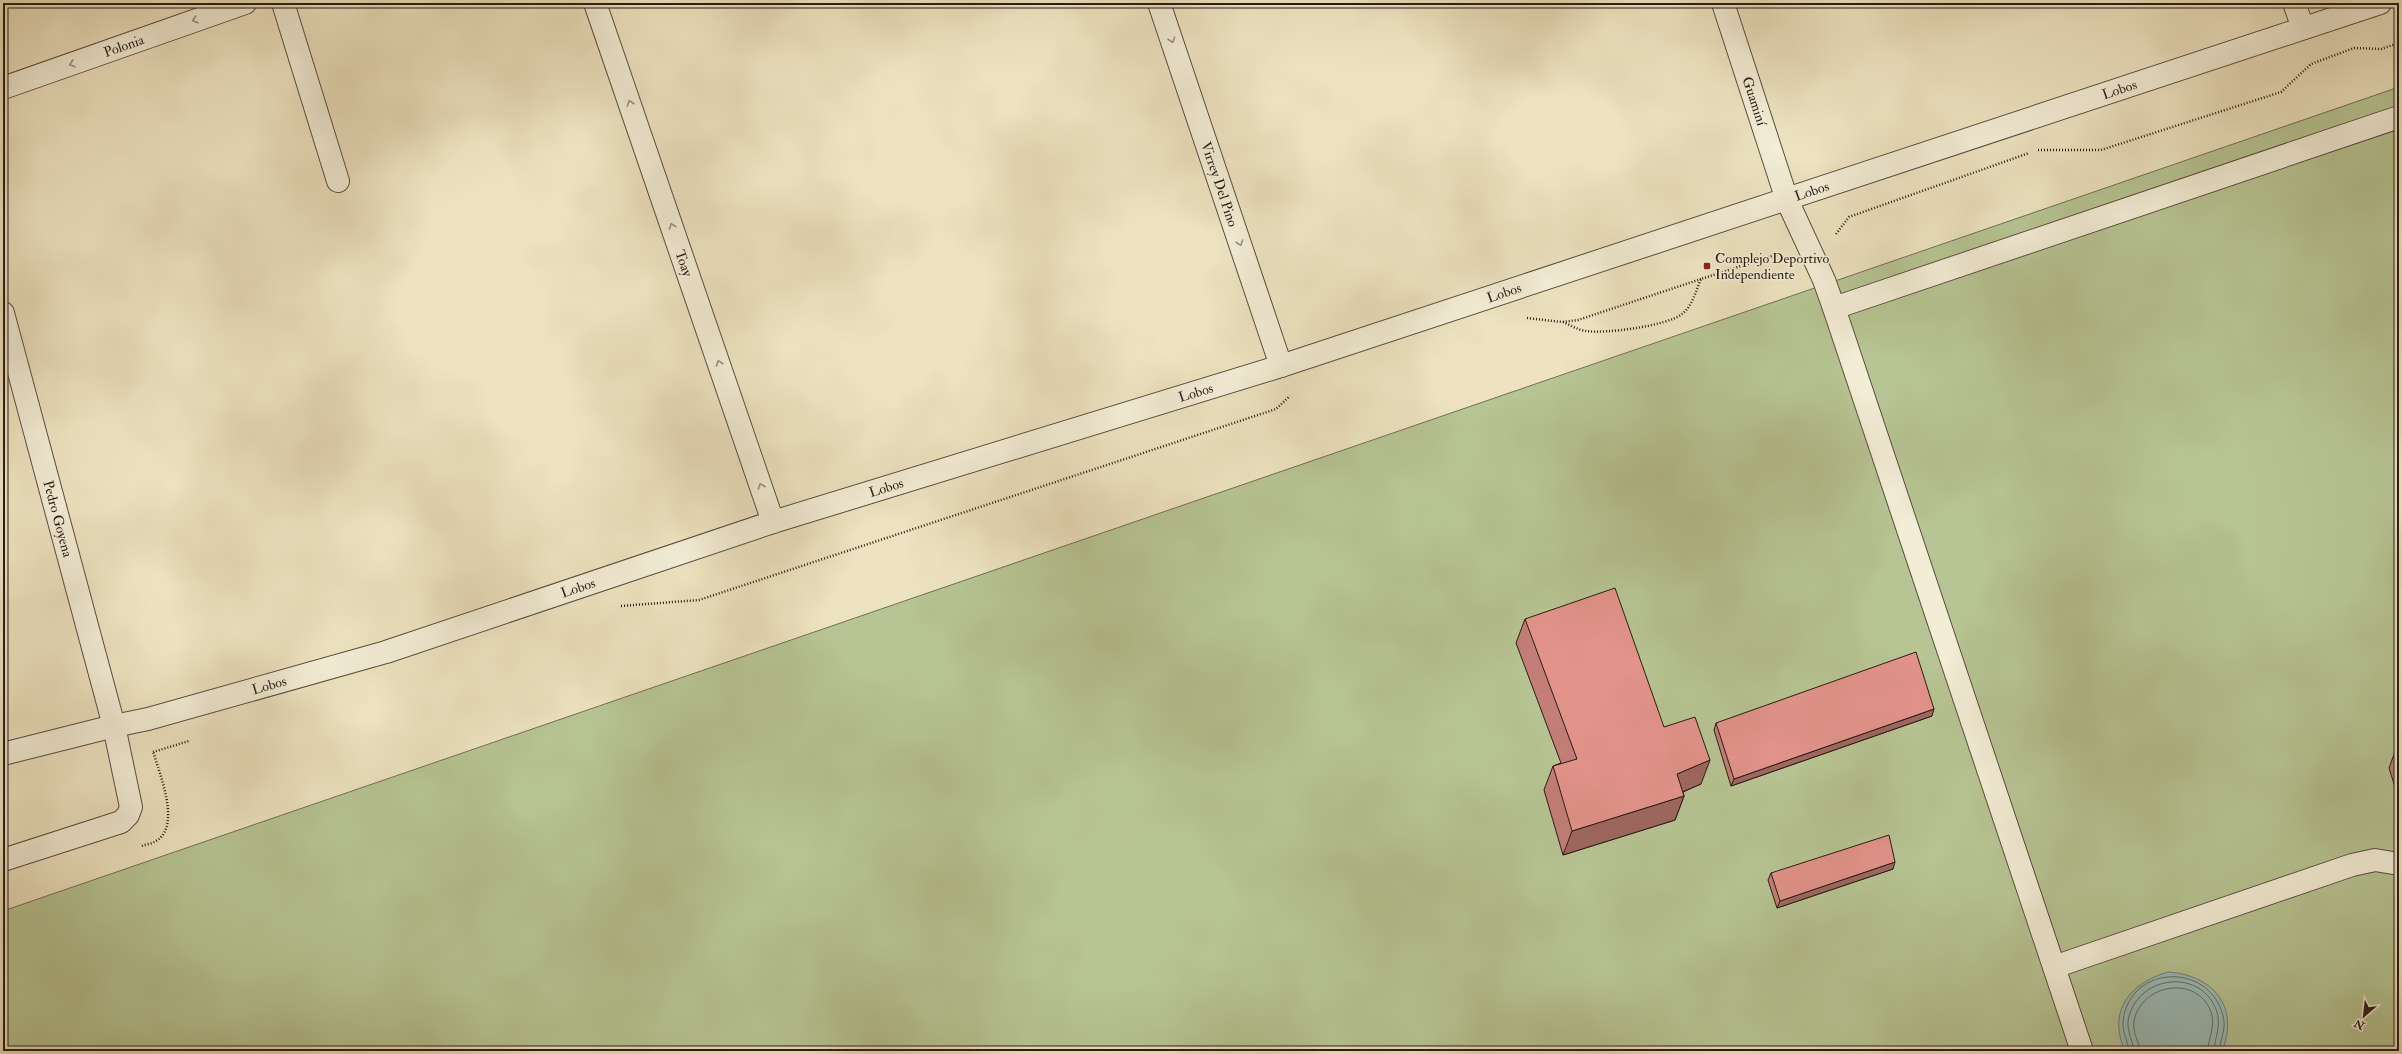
<svg xmlns="http://www.w3.org/2000/svg" width="2402" height="1054" viewBox="0 0 2402 1054" font-family="'IM FELL Double Pica',serif">
	<style>
		.pitch { fill: #b7c493; stroke: #707054 }
		.water { fill: #9bbdb9; stroke: #6d7d78 }
		.lines { fill: none; stroke-linecap: round; stroke-linejoin: round }
		.shore { stroke: #626c68; stroke-width: 1 }
		.minor-casing { stroke: #594e40; stroke-width: 24 }
		.path { stroke: #281c16; stroke-width: 2.5; stroke-dasharray: 1 2; stroke-linecap: butt }
		.minor { stroke: #f3edd6; stroke-width: 22 }
		.wall { fill: #c27e77; stroke: #281c16 }
		.shaded-wall { fill: #9e6761; stroke: #281c16 }
		.building { fill: #e2938a; stroke: #281c16 }
		.oneway { stroke: #988f80 }
		.poi-dot { fill: #8f2418; stroke: #f3edd6; stroke-width: 1.5 }
		.labels { text-anchor: middle; stroke-width: 3; stroke-linejoin: round; paint-order: stroke }
		.street-label { font-size: 14px; fill: #281c16; stroke: #f3edd6 }
		.poi-label { font-size: 14px; fill: #281c16; stroke: #f3edd6; text-anchor: start }
	</style>
	<rect width="100%" height="100%" fill="#ede3c0"/>
	<filter id="stains"><feTurbulence type="fractalNoise" baseFrequency=".005" numOctaves="4"/><feColorMatrix values="0 0 0 0 .2 0 0 0 0 .09 0 0 0 0 .02 0 0 0 .5 -.17"/></filter>
	<radialGradient id="worn" r=".72"><stop offset=".6" stop-color="#630" stop-opacity="0"/><stop offset="1" stop-color="#630" stop-opacity=".3"/></radialGradient>
	<path class="pitch" d="M 2399,87 L 2399,1051 L 3,1051 L 3,911 Z"/>
	<path class="water" d="M 2168,972 C 2213,975 2240,1007 2222,1051 L 2125,1051 C 2107,1011 2130,983 2168,972 Z"/>
	<g class="lines">
		<path class="shore" d="M 2129,1051 C 2128,1041 2122,1032 2123,1021 C 2130,962 2215,962 2224,1021 C 2225,1032 2220,1041 2219,1051
			M 2134,1051 C 2133,1041 2127,1032 2128,1021 C 2135,977 2198,966 2216,1009 C 2222,1025 2215,1036 2214,1051
			M 2140,1051 C 2139,1041 2132,1032 2134,1021 C 2141,984 2197,974 2211,1012 C 2216,1027 2208,1037 2208,1051"/>
		<g class="minor-casing">
			<g id="minor">
				<path d="M 283,3 L 338,181"/>
				<path id="s1" d="M 595,3 L 773,522"/>
				<path id="s2" d="M 1159,3 L 1281,366"/>
				<path id="s3" d="M 1723,3 L 1787,200 L 1824,280 L 1834,308 L 2082,1051"/>
				<path d="M 2294,3 L 2303,28"/>
				<path id="s4" d="M 3,88 L 245,3"/>
				<path d="M 1834,308 L 2399,117"/>
				<path id="s5" d="M 3,313 L 114,726 L 131,807 L 128,815 L 121,822 L 3,860"/>
				<path id="s6" d="M 3,754 L 114,726 L 148,719 L 386,652 L 773,522 L 1281,366 L 2380,3"/>
				<path d="M 2054,967 L 2352,865 L 2375,860 L 2399,864"/>
			</g>
		</g>
		<path class="path" d="M 2038,150 L 2101,150 L 2281,92 L 2311,64 L 2354,48 L 2381,49 L 2399,43
			M 1836,234 L 1849,217 L 2029,153
			M 1527,318 L 1562,322 L 1578,320 L 1701,279
			M 1563,322 C 1570,325 1578,330 1586,331 C 1605,334 1667,326 1682,314 C 1692,307 1696,290 1701,279 L 1778,254
			M 621,606 L 699,600 L 1276,409 L 1290,396
			M 153,752 L 189,741
			M 142,846 C 146,844 152,844 156,841 C 182,826 159,773 153,751"/>
		<use href="#minor" class="minor"/>
	</g>
	<path class="wall" d="M 1525,619 L 1664,727 L 1701,784 L 1683,792 L 1684,796 L 1675,820 L 1563,855 L 1544,790 L 1553,766 L 1561,763 L 1516,643 Z
		M 1932,716 L 1731,786 L 1714,730 L 1716,723 Z
		M 2399,748 L 2399,800 L 2389,768 L 2396,749 Z
		M 1893,869 L 1777,908 L 1768,880 L 1771,873 Z"/>
	<path class="shaded-wall" d="M 1934,709 L 1932,716 L 1731,786 L 1734,779 Z
		M 1710,760 L 1701,784 L 1668,798 L 1677,774 Z
		M 1684,796 L 1675,820 L 1563,855 L 1572,831 Z
		M 1895,862 L 1893,869 L 1777,908 L 1780,901 Z"/>
	<path class="building" d="M 1615,588 L 1664,727 L 1695,717 L 1710,760 L 1677,774 L 1684,796 L 1572,831 L 1553,766 L 1577,759 L 1525,619 Z
		M 1916,652 L 1934,709 L 1734,779 L 1716,723 Z
		M 2399,748 L 2399,760 L 2396,749 Z
		M 1889,835 L 1895,862 L 1780,901 L 1771,873 Z"/>
	<defs><path id="oneway-chevron" d="M-2-3.5L2.5 0L-2 3.5" fill="none" stroke-width="1.6" stroke-linecap="round" stroke-linejoin="round"/></defs>
	<g class="oneway">
		<use href="#oneway-chevron" transform="translate(195 20) rotate(161)"/>
		<use href="#oneway-chevron" transform="translate(1172 40) rotate(71)"/>
		<use href="#oneway-chevron" transform="translate(72 64) rotate(161)"/>
		<use href="#oneway-chevron" transform="translate(630 103) rotate(-109)"/>
		<use href="#oneway-chevron" transform="translate(672 226) rotate(-109)"/>
		<use href="#oneway-chevron" transform="translate(1240 243) rotate(71)"/>
		<use href="#oneway-chevron" transform="translate(719 363) rotate(-109)"/>
		<use href="#oneway-chevron" transform="translate(761 486) rotate(-109)"/>
	</g>
	<rect class="poi-dot" x="1703" y="262" width="8" height="8" rx="2"/>
	<g class="labels">
		<g class="street-label">
			<text dy="5" stroke="none"><textPath href="#s4" startOffset="128">Polonia</textPath></text>
			<text dy="5" stroke="none"><textPath href="#s6" startOffset="2219">Lobos</textPath></text>
			<text dy="5" stroke="none"><textPath href="#s3" startOffset="103">Guaminí</textPath></text>
			<text dy="5" stroke="none"><textPath href="#s2" startOffset="191">Virrey Del Pino</textPath></text>
			<text dy="5" stroke="none"><textPath href="#s6" startOffset="1895">Lobos</textPath></text>
			<text dy="5" stroke="none"><textPath href="#s1" startOffset="275">Toay</textPath></text>
			<text dy="5" stroke="none"><textPath href="#s6" startOffset="1571">Lobos</textPath></text>
			<text dy="5" stroke="none"><textPath href="#s6" startOffset="1247">Lobos</textPath></text>
			<text dy="5" stroke="none"><textPath href="#s6" startOffset="923">Lobos</textPath></text>
			<text dy="5" stroke="none"><textPath href="#s5" startOffset="213">Pedro Goyena</textPath></text>
			<text dy="5" stroke="none"><textPath href="#s6" startOffset="599">Lobos</textPath></text>
			<text dy="5" stroke="none"><textPath href="#s6" startOffset="275">Lobos</textPath></text>
		</g>
		<g class="poi-label">
			<text x="1715" y="263">Complejo Deportivo<tspan x="1715" dy="16">Independiente</tspan></text>
		</g>
	</g>
	<rect width="2402" height="1054" fill="none" stroke="#ede3c0" stroke-width="16"/>
	<rect x="4" y="4" width="2394" height="1046" fill="none" stroke="#281c16" stroke-width="2"/>
	<rect x="8" y="8" width="2386" height="1038" fill="none" stroke="#281c16"/>
	<g transform="translate(2364 1016) rotate(208)" stroke="#f3edd6" stroke-width="3" paint-order="stroke">
	<path d="M0-3L7 15L0 10L-7 15Z" fill="#281c16"/>
	<text y="-6" font-size="11" font-weight="bold" text-anchor="middle" fill="#281c16">N</text>
	</g>
	<rect width="100%" height="100%" filter="url(#stains)"/>
	<rect width="100%" height="100%" fill="url(#worn)"/>
</svg>
